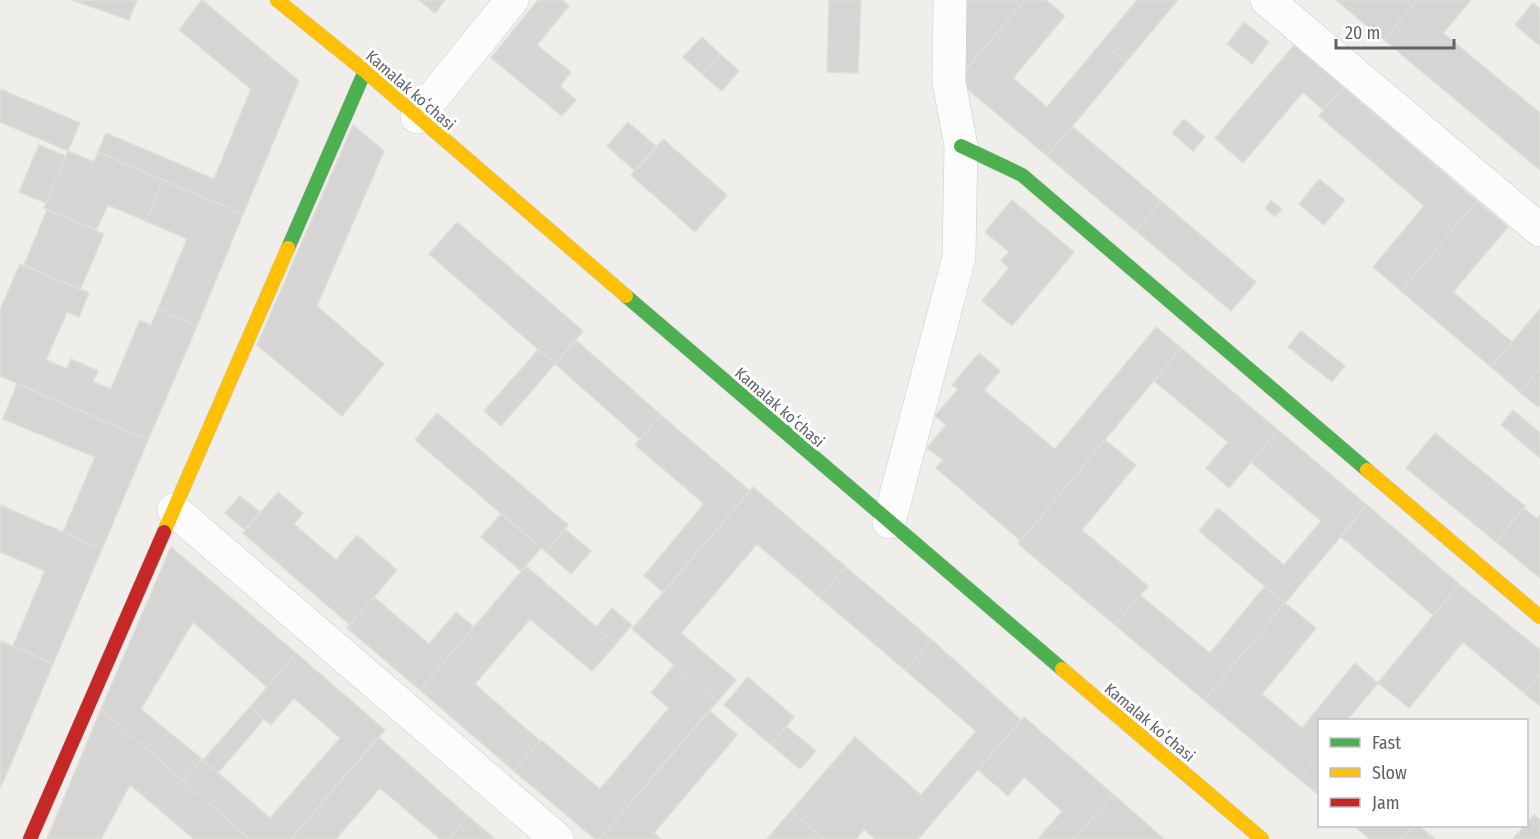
<svg xmlns="http://www.w3.org/2000/svg" width="1540" height="839" viewBox="0 0 1540 839" font-family="'Fira Sans Condensed',sans-serif">
	<style>
		.building { fill: #d6d5d3; stroke: #deddd9; stroke-width: 1.5 }
		.lines { fill: none; stroke-linecap: round; stroke-linejoin: round }
		.street-casing { stroke: #cbcccc; stroke-width: 34 }
		.fast-casing { stroke: #cacacb; stroke-width: 15 }
		.slow-casing { stroke: #cacacb; stroke-width: 15 }
		.jam-casing { stroke: #cacacb; stroke-width: 15 }
		.street { stroke: #fdfcfc; stroke-width: 33 }
		.fast { stroke: #4caf50; stroke-width: 14 }
		.slow { stroke: #ffc107; stroke-width: 14 }
		.jam { stroke: #c62828; stroke-width: 14 }
		.labels { text-anchor: middle; stroke-width: 6; stroke-linejoin: round; paint-order: stroke }
		.street-label { font-size: 16px; fill: #5f6368; stroke: #fff }
	</style>
	<rect width="100%" height="100%" fill="#efeeea"/>
	<path class="building" d="M 72,0 L 137,0 L 129,20 Z
		M 202,0 L 299,81 L 243,214 L 98,152 L 106,133 L 214,179 L 251,89 L 179,30 Z
		M 419,0 L 445,0 L 435,13 Z
		M 538,0 L 562,0 L 569,6 L 537,45 L 571,72 L 560,86 L 576,100 L 562,116 L 491,58 Z
		M 829,0 L 861,0 L 858,73 L 827,72 Z
		M 961,0 L 1025,0 L 966,69 L 957,62 Z
		M 1025,0 L 1046,0 L 1065,16 L 1013,78 L 1047,107 L 1102,42 L 1126,62 L 1047,156 L 957,80 Z
		M 1137,0 L 1178,0 L 1126,62 L 1102,42 Z
		M 1336,0 L 1417,0 L 1384,40 Z
		M 1417,0 L 1471,0 L 1443,33 L 1540,113 L 1540,170 L 1384,40 Z
		M 1533,3 L 1540,9 L 1540,46 L 1515,25 Z
		M 1244,22 L 1269,42 L 1252,64 L 1227,44 Z
		M 702,37 L 720,54 L 702,74 L 683,57 Z
		M 1294,45 L 1343,87 L 1323,110 L 1303,92 L 1243,163 L 1215,138 Z
		M 720,54 L 739,71 L 722,91 L 702,74 Z
		M 1343,87 L 1477,201 L 1401,291 L 1373,267 L 1424,206 L 1319,116 Z
		M 0,89 L 80,123 L 68,151 L 0,122 Z
		M 1184,119 L 1205,137 L 1193,151 L 1172,133 Z
		M 628,122 L 657,147 L 635,171 L 607,146 Z
		M 353,125 L 384,151 L 317,306 L 384,364 L 342,416 L 257,345 Z
		M 1072,126 L 1161,201 L 1136,231 L 1047,156 Z
		M 663,139 L 727,195 L 695,232 L 631,175 Z
		M 39,145 L 66,156 L 46,203 L 19,192 Z
		M 68,151 L 94,162 L 98,152 L 163,180 L 146,221 L 108,205 L 96,230 L 44,208 Z
		M 1319,179 L 1345,200 L 1324,225 L 1299,204 Z
		M 163,180 L 243,214 L 197,326 L 158,309 L 187,239 L 146,221 Z
		M 1012,200 L 1074,252 L 1012,326 L 982,301 L 1009,268 L 1001,261 L 1009,252 L 985,232 Z
		M 1271,200 L 1282,209 L 1275,217 L 1265,208 Z
		M 1161,201 L 1256,282 L 1231,311 L 1136,231 Z
		M 1477,201 L 1508,227 L 1453,292 L 1512,342 L 1491,367 L 1401,291 Z
		M 47,210 L 104,234 L 80,290 L 24,265 Z
		M 457,222 L 583,331 L 555,364 L 429,254 Z
		M 20,264 L 89,293 L 79,317 L 67,312 L 46,360 L 67,369 L 71,359 L 98,371 L 93,382 L 111,389 L 140,320 L 151,325 L 158,309 L 197,326 L 148,440 L 0,376 L 0,310 Z
		M 1540,309 L 1540,368 L 1520,392 L 1491,367 Z
		M 1156,327 L 1181,348 L 1021,541 L 936,468 L 943,460 L 927,448 L 946,425 L 935,416 L 958,389 L 952,385 L 979,353 L 1000,371 L 984,390 L 1055,449 Z
		M 1301,331 L 1345,366 L 1332,382 L 1288,347 Z
		M 576,340 L 661,415 L 640,439 L 555,364 Z
		M 1181,348 L 1278,430 L 1229,488 L 1206,468 L 1228,442 L 1154,381 Z
		M 539,349 L 555,364 L 501,426 L 484,411 Z
		M 1540,368 L 1540,404 L 1538,407 L 1520,392 Z
		M 17,384 L 148,440 L 102,549 L 63,532 L 95,457 L 3,419 Z
		M 1513,410 L 1540,433 L 1540,458 L 1501,425 Z
		M 437,413 L 568,525 L 546,552 L 415,440 Z
		M 661,415 L 750,491 L 663,592 L 644,576 L 704,504 L 635,445 Z
		M 1278,430 L 1367,505 L 1285,603 L 1199,531 L 1218,508 L 1284,565 L 1321,521 L 1251,462 Z
		M 1435,433 L 1525,506 L 1496,542 L 1406,468 Z
		M 1105,440 L 1136,465 L 1082,530 L 1148,586 L 1115,625 L 1018,544 Z
		M 753,487 L 846,567 L 819,597 L 757,544 L 681,633 L 736,680 L 717,702 L 632,629 Z
		M 278,492 L 303,513 L 294,524 L 336,560 L 357,535 L 397,570 L 350,625 L 243,533 Z
		M 240,496 L 260,512 L 245,530 L 225,513 Z
		M 0,505 L 102,549 L 53,664 L 13,646 L 45,571 L 0,552 Z
		M 1367,505 L 1459,584 L 1433,615 L 1341,537 Z
		M 1524,508 L 1537,519 L 1540,515 L 1540,578 L 1496,542 Z
		M 501,514 L 541,548 L 521,571 L 481,537 Z
		M 565,529 L 591,551 L 571,574 L 546,552 Z
		M 171,547 L 296,653 L 267,687 L 193,622 L 141,709 L 202,759 L 183,781 L 101,709 Z
		M 526,566 L 616,644 L 592,671 L 530,619 L 475,684 L 540,741 L 514,771 L 420,690 Z
		M 846,567 L 932,640 L 905,670 L 819,597 Z
		M 1459,584 L 1540,650 L 1540,673 L 1524,693 L 1463,642 L 1409,708 L 1378,683 Z
		M 1265,586 L 1285,603 L 1204,700 L 1115,625 L 1140,595 L 1210,653 Z
		M 374,597 L 429,644 L 456,612 L 474,627 L 420,690 L 347,628 Z
		M 1285,603 L 1316,628 L 1262,694 L 1302,728 L 1355,663 L 1378,683 L 1347,720 L 1320,720 L 1320,754 L 1299,779 L 1204,700 Z
		M 612,608 L 632,625 L 616,644 L 596,627 Z
		M 932,640 L 1021,720 L 918,839 L 875,839 L 864,829 L 856,839 L 823,839 L 791,811 L 855,737 L 921,795 L 976,731 L 905,670 Z
		M 0,641 L 53,664 L 7,773 L 0,770 L 0,678 L 1,676 L 0,675 Z
		M 296,653 L 385,730 L 291,839 L 250,839 L 183,781 L 202,759 L 270,818 L 340,738 L 294,698 L 271,725 L 250,707 Z
		M 674,665 L 717,702 L 600,839 L 595,839 L 514,771 L 541,740 L 600,789 L 669,708 L 651,693 Z
		M 1540,673 L 1540,706 L 1524,693 Z
		M 748,677 L 794,717 L 771,745 L 724,705 Z
		M 250,707 L 264,719 L 218,773 L 203,760 Z
		M 101,709 L 183,781 L 250,839 L 194,839 L 130,785 L 101,839 L 47,839 Z
		M 709,710 L 737,735 L 654,833 L 661,839 L 600,839 Z
		M 1024,717 L 1113,794 L 1074,839 L 1038,839 L 1062,811 L 1024,777 L 1008,796 L 978,770 Z
		M 786,726 L 816,751 L 800,769 L 771,745 Z
		M 378,737 L 468,816 L 449,839 L 440,839 L 380,788 L 336,839 L 291,839 Z
		M 1320,754 L 1320,796 L 1299,779 Z
		M 0,770 L 7,773 L 0,788 Z
		M 1113,794 L 1164,839 L 1074,839 Z
		M 791,811 L 823,839 L 767,839 Z
		M 1534,815 L 1540,820 L 1540,839 L 1513,839 L 1524,826 L 1526,826 L 1526,823 Z
		M 468,816 L 495,839 L 449,839 Z
		M 1354,826 L 1414,826 L 1402,839 L 1370,839 Z
		M 1414,826 L 1419,826 L 1435,839 L 1402,839 Z"/>
	<g class="lines">
		<g class="street-casing">
			<path id="street" d="M 1267,0 L 1540,230
				M 417,117 L 512,0
				M 174,510 L 557,839
				M 889,522 L 959,257 L 961,146 L 949,82 L 950,0"/>
		</g>
		<g class="fast-casing">
			<path id="fast" d="M 961,146 L 1022,175 L 1367,470
				M 288,248 L 365,71
				M 626,296 L 1062,669"/>
		</g>
		<g class="slow-casing">
			<path id="slow" d="M 277,0 L 365,71 L 626,296
				M 1367,470 L 1540,617
				M 164,532 L 288,248
				M 1062,669 L 1262,839"/>
		</g>
		<g class="jam-casing">
			<path id="jam" d="M 30,839 L 164,532"/>
		</g>
		<use href="#street" class="street"/>
		<use href="#fast" class="fast"/>
		<use href="#slow" class="slow"/>
		<use href="#jam" class="jam"/>
	</g>
	<g class="labels">
		<g class="street-label">
			<text transform="translate(411 90) rotate(41)" y="6">Kamalak koʻchasi</text>
			<text transform="translate(780 407) rotate(41)" y="6">Kamalak koʻchasi</text>
			<text transform="translate(1150 722) rotate(40)" y="6">Kamalak koʻchasi</text>
		</g>
	</g>
	<rect x="1318" y="719" width="210" height="108" fill="#ffffff" stroke="#bfc1c3" stroke-width="1.5"/>
	<rect x="1330" y="738" width="30" height="9" fill="#4caf50" stroke="#bfc1c3" stroke-width="1.5"/>
	<text x="1372" y="749" font-size="18" fill="#5f6368">Fast</text>
	<rect x="1330" y="768" width="30" height="9" fill="#ffc107" stroke="#bfc1c3" stroke-width="1.5"/>
	<text x="1372" y="779" font-size="18" fill="#5f6368">Slow</text>
	<rect x="1330" y="798" width="30" height="9" fill="#c62828" stroke="#bfc1c3" stroke-width="1.5"/>
	<text x="1372" y="809" font-size="18" fill="#5f6368">Jam</text>
	<path d="M1336 39v9h118v-9" fill="none" stroke="#5f6368" stroke-width="3"/>
	<text x="1345" y="39" font-size="18" fill="#5f6368" stroke="#ffffff" stroke-width="4.5" paint-order="stroke">20 m</text>
</svg>
